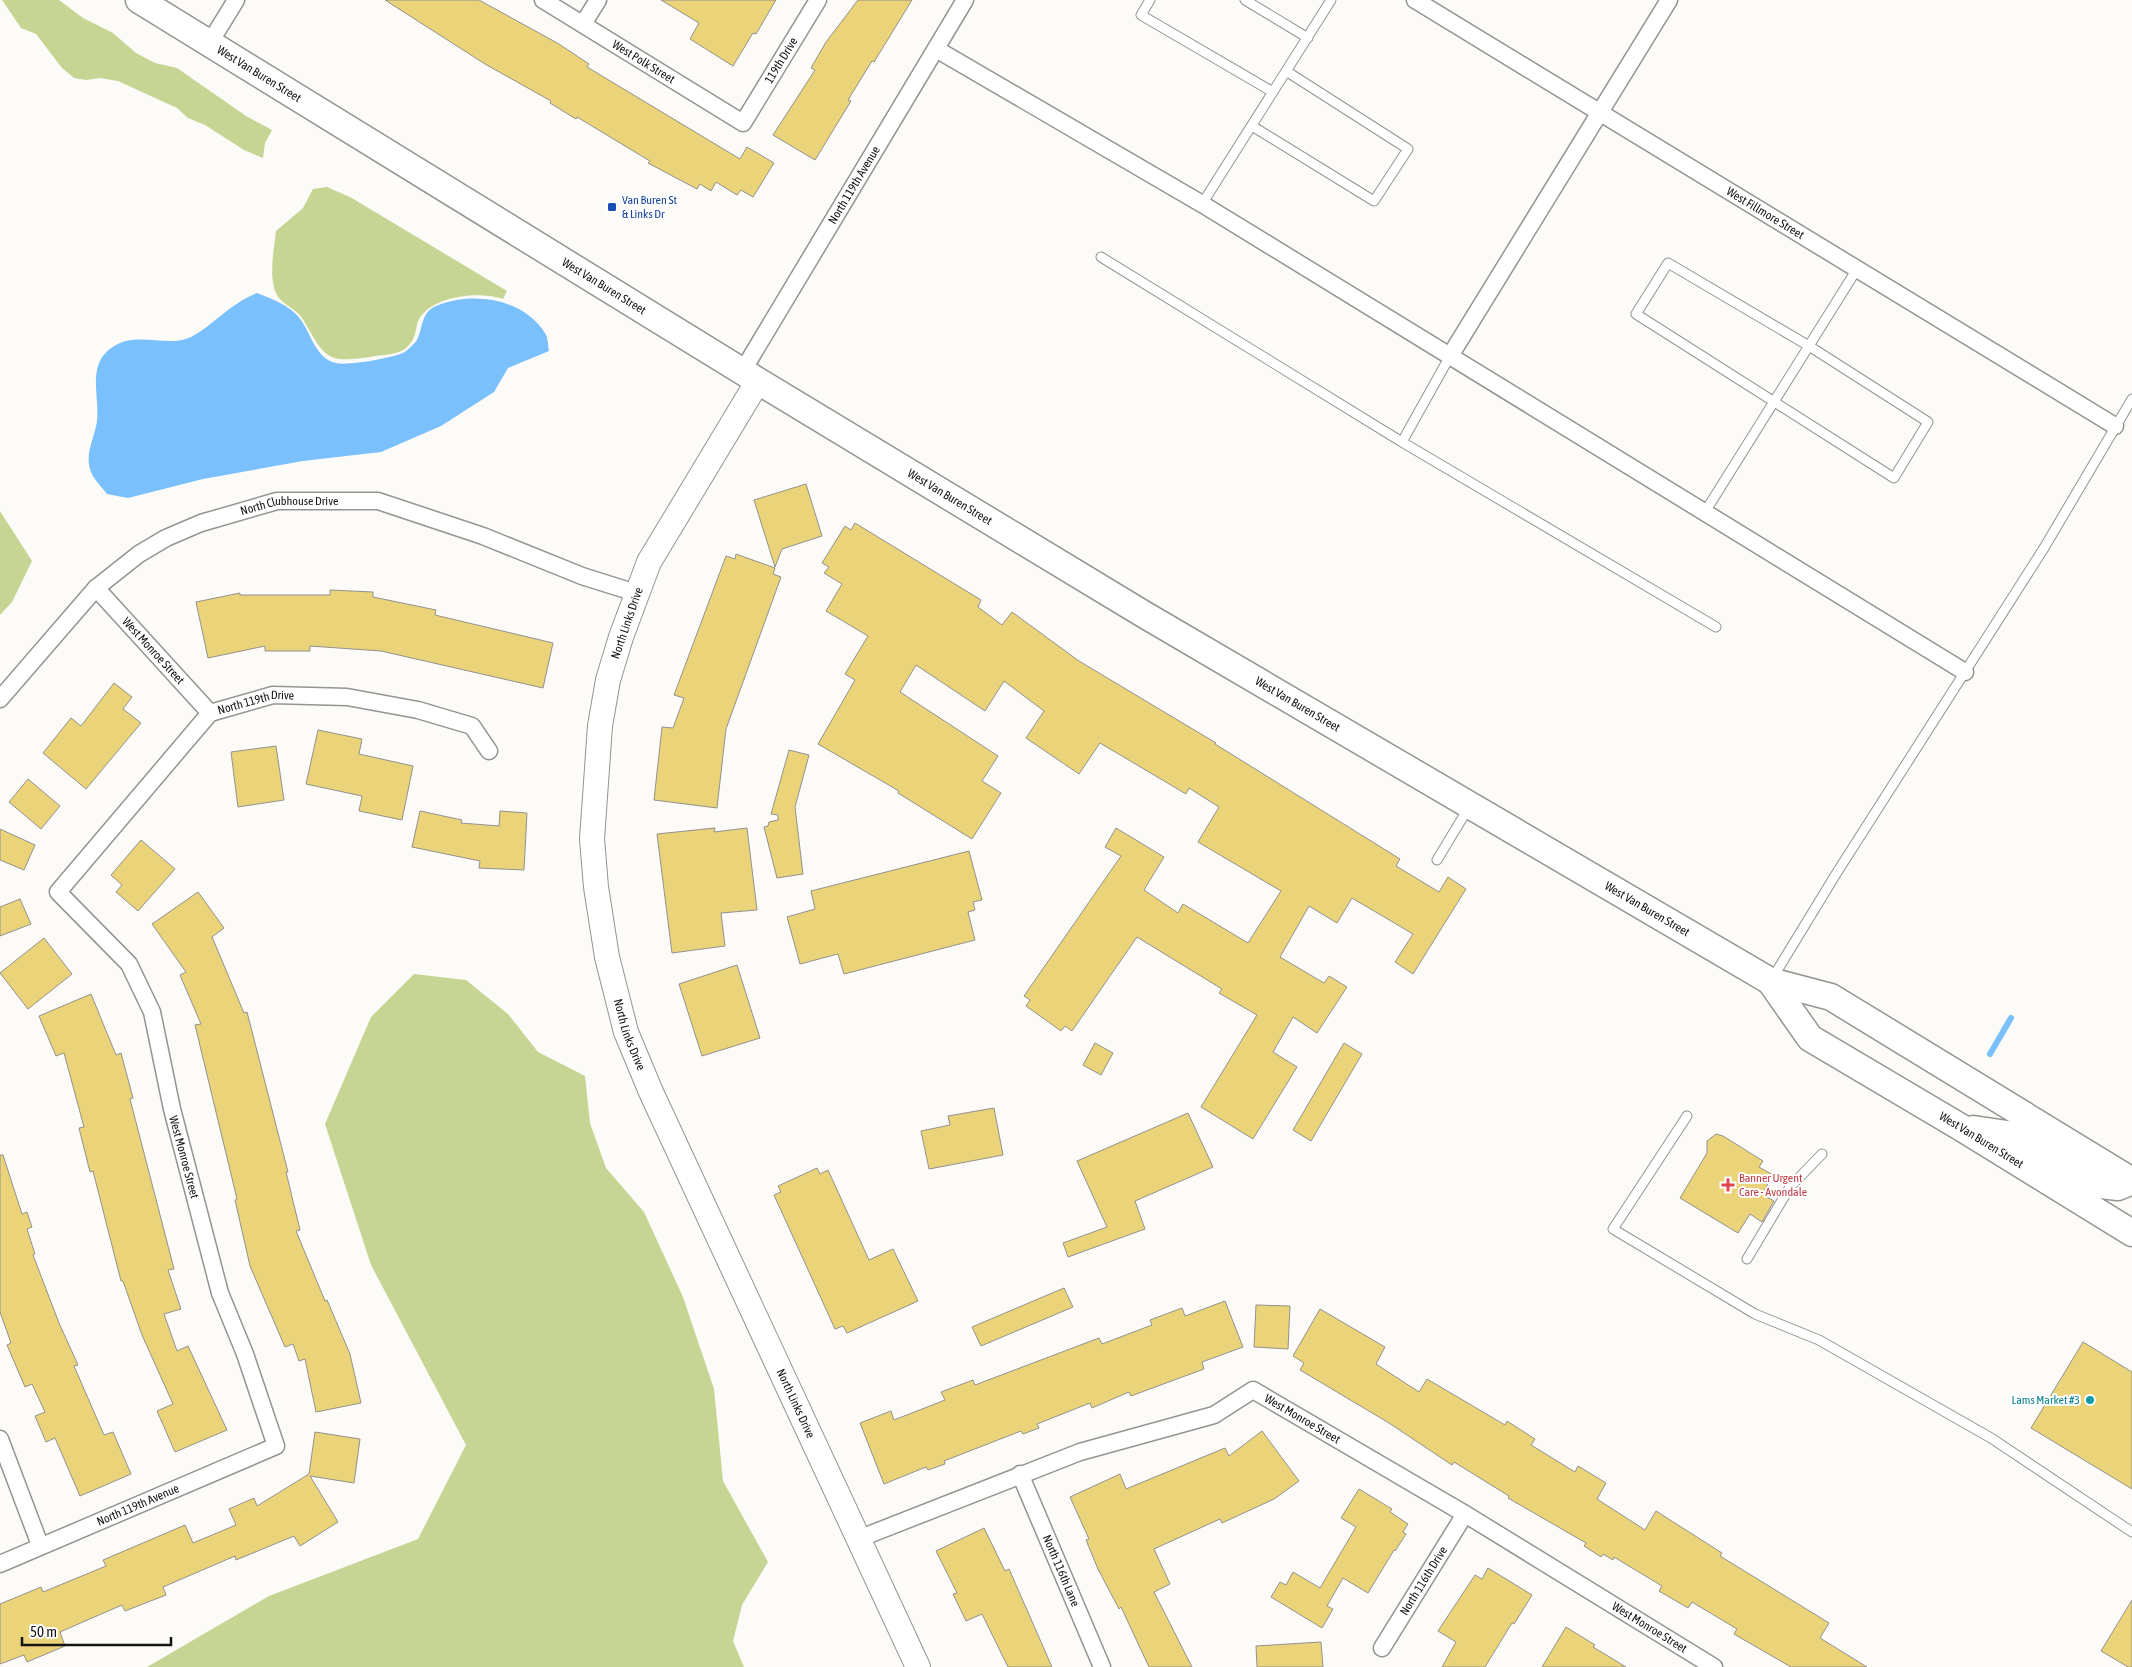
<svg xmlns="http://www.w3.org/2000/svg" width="2132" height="1667" viewBox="0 0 2132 1667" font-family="'Asap Condensed',sans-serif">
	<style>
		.green { fill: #c6d494 }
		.water { fill: #7ac0fd }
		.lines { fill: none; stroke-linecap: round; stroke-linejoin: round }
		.stream { stroke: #7ac0fd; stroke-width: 6 }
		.building { fill: #ebd37a; stroke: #92928e }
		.lane-casing { stroke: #959491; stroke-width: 11 }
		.street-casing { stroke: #959491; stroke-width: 19 }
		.secondary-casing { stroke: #959491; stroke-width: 26 }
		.primary-casing { stroke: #959491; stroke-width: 29 }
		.lane { stroke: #fff; stroke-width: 9 }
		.street { stroke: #fff; stroke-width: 16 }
		.secondary { stroke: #fff; stroke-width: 24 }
		.primary { stroke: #fff; stroke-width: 26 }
		.transit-dot { fill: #1a4fb4; stroke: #fff; stroke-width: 2 }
		.health-dot { fill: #e0444e; stroke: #fff; stroke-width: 2 }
		.culture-dot { fill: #0f9aa8; stroke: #fff; stroke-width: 2 }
		.labels { text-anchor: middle; stroke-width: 4; stroke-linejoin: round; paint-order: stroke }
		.street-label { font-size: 12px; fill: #141413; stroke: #fff }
		.transit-label { font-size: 12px; fill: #164399; stroke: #fff; text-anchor: start }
		.health-label { font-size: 12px; fill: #be3a42; stroke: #fff; text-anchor: start }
		.culture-label { font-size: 12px; fill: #0d838f; stroke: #fff; text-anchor: end }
	</style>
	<rect width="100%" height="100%" fill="#fcfbf7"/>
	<path class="green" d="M 2,0 L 59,0 L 83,18 L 113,33 L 136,53 L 155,63 L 177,68 L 246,116 L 272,130 L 265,143 L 263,158 L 244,150 L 205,125 L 188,118 L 177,108 L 118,81 L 100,78 L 86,80 L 74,78 L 62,68 L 36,34 L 21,28 Z
		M 327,187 L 350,197 L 507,291 L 503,299 C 481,291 437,295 421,316 C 413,327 420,336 405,349 C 398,354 384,355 376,356 C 325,364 327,360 302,318 C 297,310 286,306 279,298 C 267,282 274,250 276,231 L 303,208 L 313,189 Z
		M 0,511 L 32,561 L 12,602 L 0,615 Z
		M 414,974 L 466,980 L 508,1014 L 538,1052 L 585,1076 L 590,1123 L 606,1168 L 644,1212 L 683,1297 L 714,1389 L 723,1481 L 768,1562 L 742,1605 L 733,1641 L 744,1667 L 147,1667 L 269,1596 L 418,1539 L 466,1445 L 371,1265 L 325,1124 L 371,1017 Z"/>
	<path class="water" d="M 257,293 C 274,300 290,305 301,320 C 311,334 316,359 336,363 C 348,366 391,358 403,353 C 407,351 414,344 417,340 C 423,328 421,312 436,306 C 472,291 523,298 545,333 C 548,337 548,346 549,351 L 508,368 L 494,392 L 441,426 L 381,452 L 303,461 L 203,479 L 128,498 L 107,494 C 102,487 92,478 90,469 C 85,452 95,437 97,421 C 100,395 85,362 116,345 C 140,332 168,348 191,337 C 215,324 229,304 257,293 Z"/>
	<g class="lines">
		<path class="stream" d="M 1990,1054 L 2011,1018"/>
	</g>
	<path class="building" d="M 385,0 L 479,0 L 559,44 L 589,64 L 587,67 L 740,159 L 747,147 L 774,163 L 753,197 L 741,190 L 737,195 L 716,182 L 711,191 L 700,184 L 697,189 L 648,163 L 650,161 L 577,117 L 576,119 L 550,103 L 551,101 L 485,64 Z
		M 661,0 L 776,0 L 756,34 L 753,33 L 733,66 L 690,39 L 699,23 Z
		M 858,0 L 912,0 L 874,62 L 872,61 L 848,100 L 851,101 L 815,160 L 773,135 L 815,70 L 811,68 L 826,42 Z
		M 806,484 L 822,536 L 782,549 L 775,567 L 754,500 Z
		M 855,523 L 981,600 L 978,607 L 1002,625 L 1012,612 L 1079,661 L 1216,743 L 1215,744 L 1400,859 L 1396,866 L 1439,892 L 1448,877 L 1466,889 L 1413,974 L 1395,962 L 1413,934 L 1352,898 L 1337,923 L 1309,906 L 1280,957 L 1324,983 L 1329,976 L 1347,987 L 1317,1033 L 1293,1017 L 1273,1052 L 1297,1067 L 1253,1139 L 1201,1107 L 1257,1015 L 1219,993 L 1222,989 L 1137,937 L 1072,1031 L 1065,1026 L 1061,1031 L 1026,1006 L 1030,1000 L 1024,996 L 1121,856 L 1105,847 L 1116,828 L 1164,857 L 1144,890 L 1178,913 L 1183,904 L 1248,943 L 1281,891 L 1198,842 L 1219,807 L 1189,788 L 1186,794 L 1100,743 L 1079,774 L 1026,738 L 1044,711 L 1004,681 L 985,711 L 916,665 L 900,692 L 998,756 L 982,781 L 1001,793 L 972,839 L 898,793 L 899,791 L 818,744 L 855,680 L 845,674 L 868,636 L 826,611 L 842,584 L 824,573 L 829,567 L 822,563 L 845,526 L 851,530 Z
		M 736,554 L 775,568 L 773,574 L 781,577 L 726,729 L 717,808 L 654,800 L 662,727 L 673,728 L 684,698 L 674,695 L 726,556 L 735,559 Z
		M 330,590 L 373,592 L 373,597 L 436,610 L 435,615 L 553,643 L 543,688 L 381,651 L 310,646 L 310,651 L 265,651 L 265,646 L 208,658 L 196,602 L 240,593 L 240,595 L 330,595 Z
		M 114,683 L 132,697 L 123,709 L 141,723 L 86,789 L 43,753 L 71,718 L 81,726 Z
		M 318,730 L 362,739 L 359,754 L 413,766 L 402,820 L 359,811 L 362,796 L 306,784 Z
		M 276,746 L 284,800 L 238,807 L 231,752 Z
		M 789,750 L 809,755 L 795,807 L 803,874 L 777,878 L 764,827 L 768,826 L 769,822 L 778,820 L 778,815 L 771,814 Z
		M 28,779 L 60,806 L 41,829 L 9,802 Z
		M 420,811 L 462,820 L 461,823 L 499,826 L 500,811 L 527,813 L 524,870 L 479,868 L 480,861 L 412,847 Z
		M 715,828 L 714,832 L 747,828 L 757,910 L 721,913 L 725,946 L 672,953 L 657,834 Z
		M 0,829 L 35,845 L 24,870 L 0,860 Z
		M 141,840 L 175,869 L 138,911 L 116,892 L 122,885 L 111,875 Z
		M 969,851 L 982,900 L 973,902 L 975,910 L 968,912 L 975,940 L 844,974 L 838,954 L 800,964 L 787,917 L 815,909 L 811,891 Z
		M 198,892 L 224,928 L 212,937 L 244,1013 L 247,1012 L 288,1172 L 286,1172 L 300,1230 L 296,1231 L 325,1301 L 327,1300 L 350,1354 L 361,1403 L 316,1412 L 305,1359 L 299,1361 L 293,1344 L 285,1347 L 250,1266 L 235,1200 L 237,1199 L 195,1025 L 201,1024 L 180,975 L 186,972 L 152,924 Z
		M 20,899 L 31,924 L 0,936 L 0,907 Z
		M 44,938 L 72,974 L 28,1009 L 0,973 Z
		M 737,965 L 760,1038 L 702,1056 L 679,984 Z
		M 91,994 L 116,1055 L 121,1053 L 133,1098 L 130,1099 L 174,1269 L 168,1270 L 181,1309 L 164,1314 L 177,1351 L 188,1346 L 227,1430 L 175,1452 L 157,1411 L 173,1404 L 142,1335 L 123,1281 L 121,1281 L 93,1171 L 90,1172 L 79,1128 L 84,1127 L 64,1053 L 56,1056 L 39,1016 Z
		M 1095,1043 L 1113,1053 L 1101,1075 L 1083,1065 Z
		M 1344,1043 L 1362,1054 L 1311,1141 L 1293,1130 Z
		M 994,1108 L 1003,1155 L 929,1169 L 921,1131 L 950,1125 L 948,1116 Z
		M 1188,1113 L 1213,1167 L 1135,1201 L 1145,1229 L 1068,1257 L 1063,1243 L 1107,1227 L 1077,1161 Z
		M 1716,1134 L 1723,1136 L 1763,1161 L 1759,1167 L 1773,1175 L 1762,1194 L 1774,1201 L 1762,1222 L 1750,1214 L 1738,1233 L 1680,1198 L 1707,1153 L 1707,1141 Z
		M 0,1155 L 3,1155 L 22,1214 L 27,1212 L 32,1227 L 27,1229 L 35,1254 L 33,1255 L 59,1323 L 78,1365 L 74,1366 L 104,1435 L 113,1432 L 131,1474 L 80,1496 L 55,1438 L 46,1442 L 35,1416 L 45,1412 L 32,1384 L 25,1387 L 7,1345 L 11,1343 L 0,1312 Z
		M 817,1168 L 820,1174 L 828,1170 L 869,1260 L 893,1249 L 918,1301 L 847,1333 L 843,1326 L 835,1329 L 774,1195 L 781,1192 L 778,1186 Z
		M 1064,1288 L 1073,1307 L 981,1346 L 972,1327 Z
		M 1225,1301 L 1243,1347 L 1202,1362 L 1204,1369 L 1131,1396 L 1129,1392 L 1092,1408 L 1090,1403 L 1037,1424 L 1039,1428 L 1023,1434 L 1021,1431 L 944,1461 L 945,1464 L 928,1470 L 926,1467 L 884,1484 L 860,1423 L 891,1411 L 894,1420 L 945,1400 L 941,1392 L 973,1380 L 975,1385 L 1099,1338 L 1102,1344 L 1152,1325 L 1150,1320 L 1182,1308 L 1185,1316 Z
		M 1256,1305 L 1290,1306 L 1288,1349 L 1254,1347 Z
		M 1320,1309 L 1385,1347 L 1376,1364 L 1419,1392 L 1427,1379 L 1505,1425 L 1507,1421 L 1535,1439 L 1531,1445 L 1575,1472 L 1578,1466 L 1606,1483 L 1597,1499 L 1645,1530 L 1656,1511 L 1722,1553 L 1720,1556 L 1829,1623 L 1820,1638 L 1867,1667 L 1791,1667 L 1734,1634 L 1737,1629 L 1692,1602 L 1688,1608 L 1659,1591 L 1662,1586 L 1614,1557 L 1613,1560 L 1603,1554 L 1601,1557 L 1584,1546 L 1586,1543 L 1508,1498 L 1509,1496 L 1454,1462 L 1452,1465 L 1389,1423 L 1300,1370 L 1304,1363 L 1293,1356 Z
		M 2083,1342 L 2132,1372 L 2132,1489 L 2031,1428 Z
		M 1262,1431 L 1299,1481 L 1274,1499 L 1222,1523 L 1220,1519 L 1154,1549 L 1170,1584 L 1154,1592 L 1192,1667 L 1149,1667 L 1121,1607 L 1119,1609 L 1098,1569 L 1086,1540 L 1089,1539 L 1070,1497 L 1120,1474 L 1126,1489 L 1225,1448 L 1229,1456 Z
		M 315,1432 L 360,1439 L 354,1483 L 310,1476 L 338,1522 L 300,1546 L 294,1536 L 236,1560 L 235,1556 L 163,1587 L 166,1595 L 125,1611 L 122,1605 L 60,1632 L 65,1646 L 27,1662 L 24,1655 L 0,1664 L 0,1604 L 41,1587 L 43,1592 L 106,1566 L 103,1560 L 185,1525 L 193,1543 L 236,1525 L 229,1509 L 254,1498 L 257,1506 L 309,1474 Z
		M 1359,1489 L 1392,1509 L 1390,1512 L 1408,1524 L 1403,1532 L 1406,1534 L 1395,1551 L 1394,1550 L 1368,1593 L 1343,1578 L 1327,1606 L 1333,1609 L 1322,1628 L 1271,1597 L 1280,1582 L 1286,1585 L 1293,1572 L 1320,1588 L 1356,1527 L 1341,1518 Z
		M 984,1528 L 1005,1571 L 1009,1569 L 1052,1667 L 1008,1667 L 982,1614 L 966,1621 L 953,1594 L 957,1593 L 936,1551 Z
		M 1488,1568 L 1532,1595 L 1514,1624 L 1512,1623 L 1485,1667 L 1442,1667 L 1456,1642 L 1438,1631 L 1475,1575 L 1482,1579 Z
		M 2132,1600 L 2132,1667 L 2128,1667 L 2101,1651 Z
		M 1566,1627 L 1595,1645 L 1593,1647 L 1626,1667 L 1542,1667 Z
		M 1321,1642 L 1323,1667 L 1257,1667 L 1256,1646 Z"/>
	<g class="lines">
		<g class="lane-casing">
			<path id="lane" d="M 1150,0 L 1141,15 L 1273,92
				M 1245,0 L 1308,38
				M 1252,126 L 1374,201 L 1408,149 L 1286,71
				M 1202,204 L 1331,0
				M 1101,257 L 1402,442
				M 1668,263 L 1809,346 L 1928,422 L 1894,478 L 1636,314 Z
				M 1450,356 L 1402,442 L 1716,627
				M 1705,512 L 1857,269
				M 1437,860 L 1469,807
				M 1772,979 L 1836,874 L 2044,548 L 2132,399
				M 1687,1116 L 1613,1229 L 1755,1314 L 1819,1340 L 1991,1438 L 2132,1532
				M 1747,1259 L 1790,1187 L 1822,1154"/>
		</g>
		<g class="street-casing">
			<g id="street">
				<path id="s1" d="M 543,0 L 743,123 L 818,0"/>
				<path id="s2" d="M 1415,0 L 2115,426"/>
				<path d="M 583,24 L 598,0"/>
				<path d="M 209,44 L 236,0"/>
				<path d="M 936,49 L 1202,204 L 1965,672"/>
				<path d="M 1450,356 L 1669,0"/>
				<path id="s3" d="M 742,372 L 965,0"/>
				<path id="s4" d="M 96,588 L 210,713"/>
				<path id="s5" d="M 0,699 L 96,588 L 139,554 L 166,538 L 201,523 L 277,501 L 378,501 L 483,536 L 582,576 L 636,593"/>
				<path d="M 0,1439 L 40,1545"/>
				<path id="s6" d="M 1020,1474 L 1102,1667"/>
				<path id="s7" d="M 858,1539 L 1080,1452 L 1214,1415 L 1253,1390 L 1465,1514 L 1714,1667"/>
				<path id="s8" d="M 0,1564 L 276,1446 L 245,1354 L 220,1293 L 172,1109 L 152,1012 L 129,964 L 58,892 L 210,713 L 273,695 L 347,697 L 418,710 L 472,726 L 489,751"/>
				<path id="s9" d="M 1382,1648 L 1465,1514"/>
			</g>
		</g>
		<g class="secondary-casing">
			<g id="secondary">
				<path id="s10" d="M 758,381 L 649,562 L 621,637 L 608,680 L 600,726 L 592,839 L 596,887 L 607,957 L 626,1032 L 651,1092 L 918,1667"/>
			</g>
		</g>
		<g class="primary-casing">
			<g id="primary">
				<path id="s11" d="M 139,0 L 758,381 L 1145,615 L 1770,981 L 1831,997 L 2132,1181"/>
				<path id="s12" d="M 1770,981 L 1810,1038 L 1962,1128 L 2132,1233"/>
				<path d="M 1973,1129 L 2021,1136 L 2101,1185 L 2118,1187 L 2132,1181"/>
			</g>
		</g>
		<use href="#lane" class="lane"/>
		<use href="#street" class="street"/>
		<use href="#secondary" class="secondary"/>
		<use href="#primary" class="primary"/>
	</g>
	<rect class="transit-dot" x="607" y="202" width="10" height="10" rx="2.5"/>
	<path class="health-dot" d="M1725.5 1177.5h5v5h5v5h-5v5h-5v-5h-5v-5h5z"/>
	<circle class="culture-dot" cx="2090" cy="1400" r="5"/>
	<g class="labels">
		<g class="street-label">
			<text dy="4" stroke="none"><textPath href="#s1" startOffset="118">West Polk Street</textPath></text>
			<text dy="4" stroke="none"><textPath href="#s1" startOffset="308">119th Drive</textPath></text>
			<text dy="4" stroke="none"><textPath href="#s11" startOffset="141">West Van Buren Street</textPath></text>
			<text dy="4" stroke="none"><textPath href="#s3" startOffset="218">North 119th Avenue</textPath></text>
			<text dy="4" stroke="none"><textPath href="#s2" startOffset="410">West Fillmore Street</textPath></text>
			<text dy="4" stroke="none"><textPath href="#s11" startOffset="546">West Van Buren Street</textPath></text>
			<text dy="4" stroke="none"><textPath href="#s11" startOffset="951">West Van Buren Street</textPath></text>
			<text dy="4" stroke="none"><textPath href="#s5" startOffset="362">North Clubhouse Drive</textPath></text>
			<text transform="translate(627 623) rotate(-71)" y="4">North Links Drive</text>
			<text dy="4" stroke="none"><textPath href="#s4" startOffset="85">West Monroe Street</textPath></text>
			<text dy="4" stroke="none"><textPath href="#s8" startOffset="1189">North 119th Drive</textPath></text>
			<text dy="4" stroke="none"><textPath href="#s11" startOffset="1356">West Van Buren Street</textPath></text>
			<text dy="4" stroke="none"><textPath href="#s11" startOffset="1761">West Van Buren Street</textPath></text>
			<text dy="4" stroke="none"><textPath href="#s10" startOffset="696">North Links Drive</textPath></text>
			<text dy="4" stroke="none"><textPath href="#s12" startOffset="269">West Van Buren Street</textPath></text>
			<text transform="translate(184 1157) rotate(75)" y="4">West Monroe Street</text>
			<text dy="4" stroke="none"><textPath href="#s10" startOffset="1101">North Links Drive</textPath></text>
			<text dy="4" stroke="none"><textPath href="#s7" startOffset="481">West Monroe Street</textPath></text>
			<text dy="4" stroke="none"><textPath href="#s8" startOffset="150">North 119th Avenue</textPath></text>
			<text dy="4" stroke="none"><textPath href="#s6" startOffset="105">North 116th Lane</textPath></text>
			<text dy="4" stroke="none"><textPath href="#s9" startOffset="79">North 116th Drive</textPath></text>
			<text dy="4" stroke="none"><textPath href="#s7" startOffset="886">West Monroe Street</textPath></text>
		</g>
		<g class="transit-label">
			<text x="622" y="204">Van Buren St<tspan x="622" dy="14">&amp; Links Dr</tspan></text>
		</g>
		<g class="health-label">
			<text x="1739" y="1182">Banner Urgent<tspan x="1739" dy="14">Care - Avondale</tspan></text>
		</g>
		<g class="culture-label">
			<text x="2080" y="1404">Lams Market #3</text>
		</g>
	</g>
	<path d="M22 1637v8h149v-8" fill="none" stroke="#141413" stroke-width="2.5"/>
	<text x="30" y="1637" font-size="15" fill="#141413" stroke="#ffffff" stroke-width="4" paint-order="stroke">50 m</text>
</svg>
